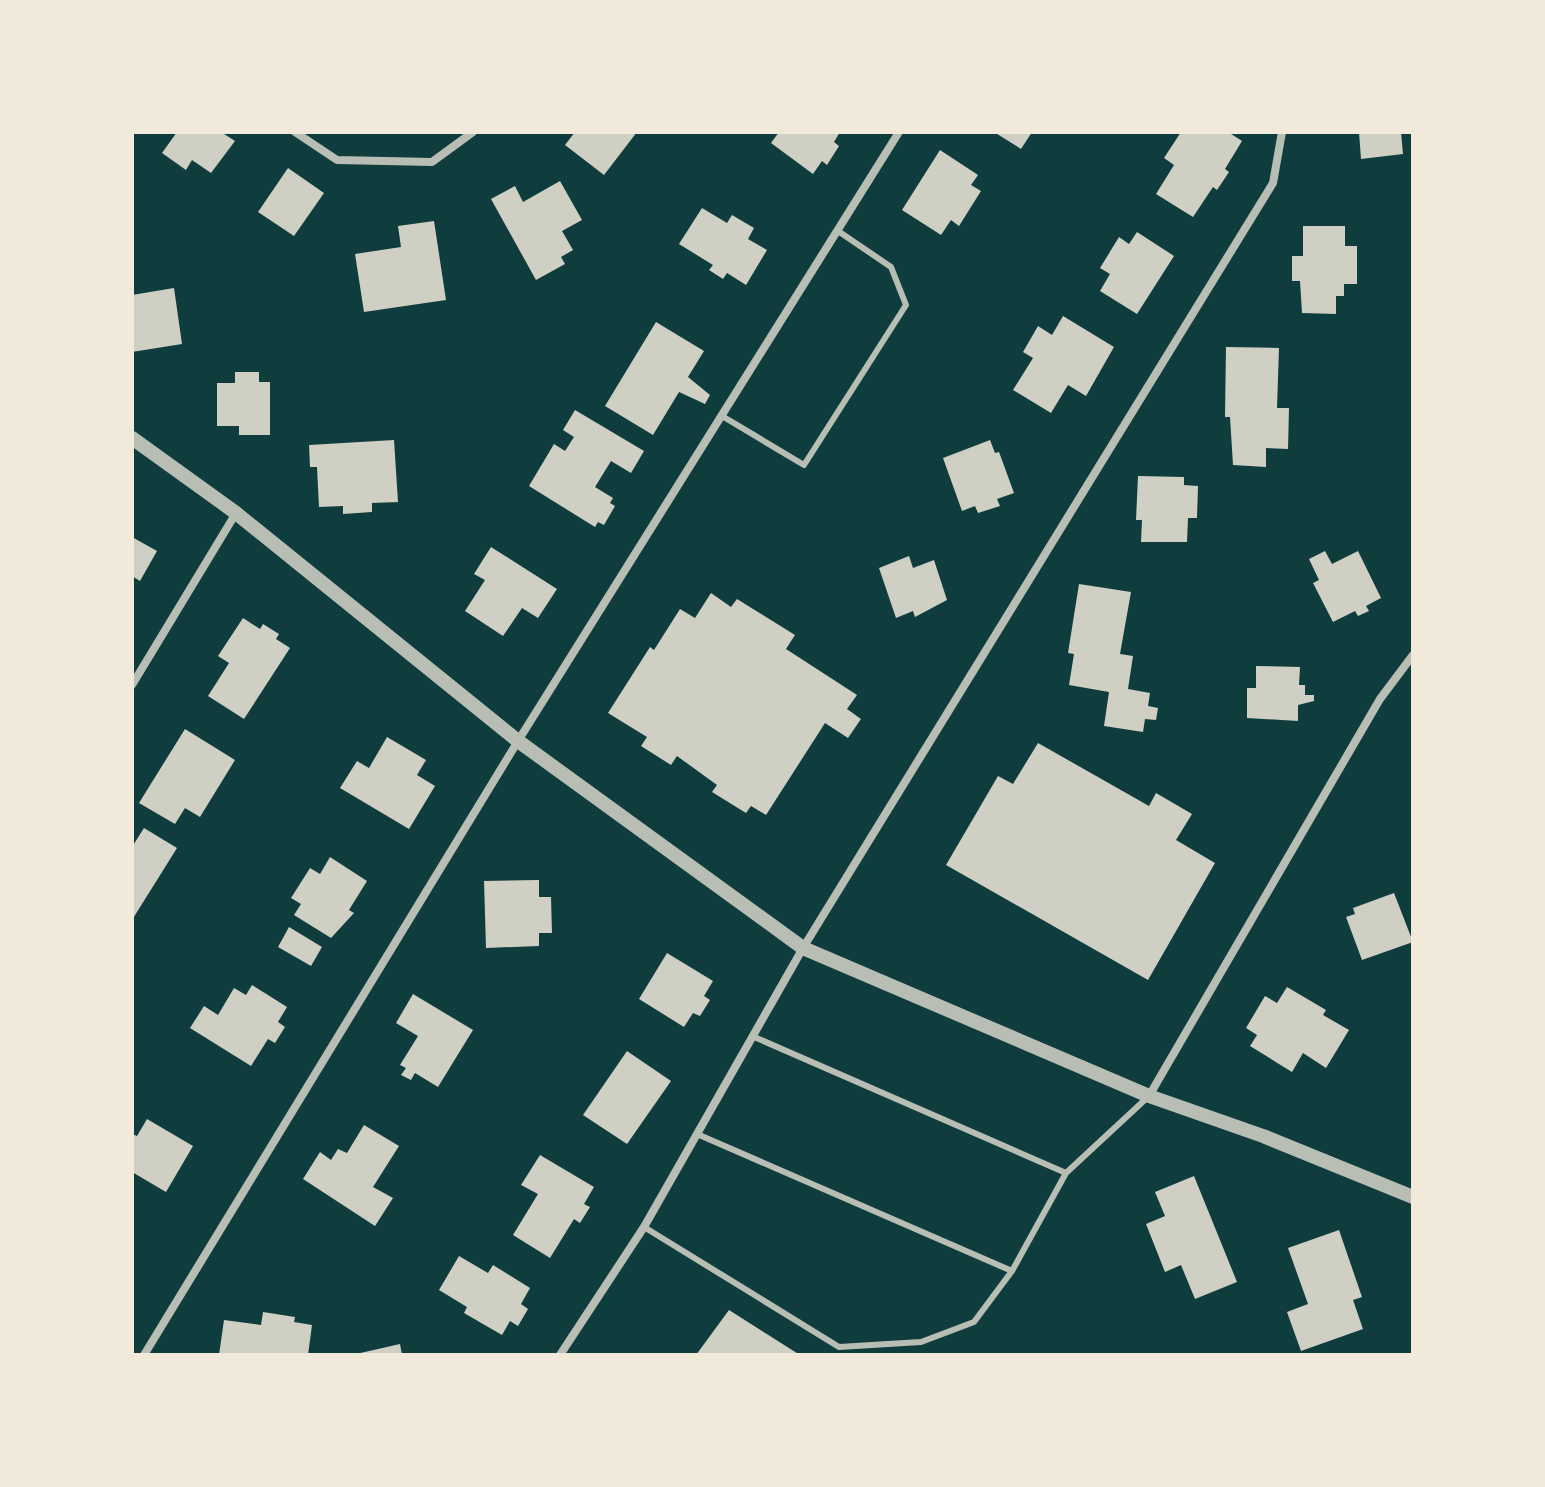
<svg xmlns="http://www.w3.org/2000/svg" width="1545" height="1487" viewBox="0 0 1545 1487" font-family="'Varela Round',sans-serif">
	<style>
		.building { fill: #cfcfc3 }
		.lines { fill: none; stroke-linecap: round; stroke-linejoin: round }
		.service { stroke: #b8beb3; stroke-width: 6 }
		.minor { stroke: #b8beb3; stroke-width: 8 }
		.tertiary { stroke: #b8beb3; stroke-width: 14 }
	</style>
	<rect width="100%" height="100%" fill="#0f3d3e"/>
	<path class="building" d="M 177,132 L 221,132 L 235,141 L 211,173 L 192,160 L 186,170 L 162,153 Z
		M 575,132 L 637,132 L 604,175 L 565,145 Z
		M 779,132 L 840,132 L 834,142 L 839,146 L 827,165 L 822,161 L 813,174 L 771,143 Z
		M 994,132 L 1032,132 L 1021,149 Z
		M 1181,132 L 1228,132 L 1242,141 L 1225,169 L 1229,172 L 1217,190 L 1213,187 L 1193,217 L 1156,194 L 1174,165 L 1164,158 Z
		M 1359,132 L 1401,132 L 1403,154 L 1361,159 Z
		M 940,150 L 978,175 L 971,185 L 981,191 L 959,226 L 951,220 L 941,235 L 902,210 Z
		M 288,168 L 324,193 L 294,236 L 258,212 Z
		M 560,181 L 582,220 L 562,231 L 573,250 L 561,257 L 565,264 L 536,280 L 491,199 L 515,186 L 523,202 Z
		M 702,208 L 727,223 L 732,215 L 754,228 L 748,239 L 767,250 L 746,285 L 727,273 L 723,279 L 709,270 L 713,265 L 679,244 Z
		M 434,221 L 446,300 L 364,312 L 355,254 L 401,247 L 398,226 Z
		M 1303,226 L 1345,226 L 1345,246 L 1357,246 L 1357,284 L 1344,284 L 1344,296 L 1336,296 L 1336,314 L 1302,313 L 1300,281 L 1292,281 L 1292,256 L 1303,256 Z
		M 1137,232 L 1174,256 L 1137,314 L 1100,291 L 1110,274 L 1100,268 L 1119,237 L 1129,244 Z
		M 174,288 L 182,344 L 132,352 L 132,295 Z
		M 1063,316 L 1114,347 L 1086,396 L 1068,385 L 1051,413 L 1013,390 L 1033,358 L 1023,352 L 1038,326 L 1052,335 Z
		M 656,322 L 704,351 L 688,377 L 710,395 L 705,404 L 679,392 L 653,435 L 605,406 Z
		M 1226,347 L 1279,348 L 1277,408 L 1289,408 L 1288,449 L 1266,448 L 1266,467 L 1233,465 L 1230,417 L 1225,417 Z
		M 235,372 L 259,372 L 259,382 L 270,382 L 270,435 L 239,435 L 239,426 L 217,426 L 217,383 L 235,383 Z
		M 575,410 L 644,451 L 631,473 L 611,461 L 595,487 L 613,498 L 610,503 L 615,506 L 604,525 L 598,522 L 595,527 L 529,486 L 554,444 L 565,451 L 574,437 L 563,430 Z
		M 394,440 L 398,502 L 372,503 L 372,512 L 343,514 L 343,506 L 319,507 L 317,467 L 310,467 L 309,445 Z
		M 990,440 L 995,453 L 999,452 L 1014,493 L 997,499 L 1000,506 L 978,513 L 975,506 L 962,511 L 943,458 Z
		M 1138,476 L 1184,477 L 1184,485 L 1198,486 L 1197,518 L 1188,518 L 1187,542 L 1141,542 L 1142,520 L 1136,520 Z
		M 132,537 L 157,551 L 140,581 L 132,576 Z
		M 491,547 L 557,589 L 538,618 L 522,608 L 503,636 L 465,611 L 485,580 L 474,574 Z
		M 1325,551 L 1332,564 L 1358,551 L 1381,598 L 1366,606 L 1369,611 L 1358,616 L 1355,611 L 1333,622 L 1313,583 L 1319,580 L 1309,559 Z
		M 909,556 L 913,568 L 934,560 L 947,600 L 915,617 L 913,611 L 896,618 L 879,568 Z
		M 1079,584 L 1131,592 L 1120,654 L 1133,656 L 1128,689 L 1150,693 L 1148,706 L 1158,708 L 1156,720 L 1145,719 L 1143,732 L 1104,726 L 1109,692 L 1069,685 L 1074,654 L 1068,653 Z
		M 711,593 L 731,607 L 737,599 L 795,635 L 786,649 L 857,695 L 847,709 L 861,719 L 848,738 L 825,723 L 766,815 L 751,806 L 746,813 L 712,792 L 717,785 L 677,756 L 671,765 L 641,746 L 647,737 L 608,713 L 650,647 L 654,650 L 680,609 L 695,618 Z
		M 243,618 L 260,629 L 263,624 L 279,634 L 276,639 L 290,648 L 244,719 L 208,696 L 229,663 L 218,656 Z
		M 1256,666 L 1300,667 L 1299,685 L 1305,685 L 1305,695 L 1314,695 L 1314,701 L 1298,705 L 1298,721 L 1247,718 L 1247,688 L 1256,688 Z
		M 185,729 L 235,760 L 200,817 L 185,808 L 175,824 L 139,803 Z
		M 387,737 L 426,760 L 417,775 L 435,786 L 409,829 L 340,788 L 357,761 L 369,768 Z
		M 1038,743 L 1149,806 L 1156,793 L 1192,814 L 1176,840 L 1215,863 L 1148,980 L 946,865 L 998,776 L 1013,784 Z
		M 144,828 L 177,848 L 132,920 L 132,847 Z
		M 330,857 L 367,881 L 349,910 L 354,913 L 331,938 L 294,915 L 301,904 L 291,898 L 310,868 L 320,874 Z
		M 539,880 L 539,897 L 551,897 L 552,933 L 539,933 L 539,946 L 486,948 L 484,881 Z
		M 1394,893 L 1413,942 L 1362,960 L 1346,917 L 1355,914 L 1353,908 Z
		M 289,927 L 322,947 L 311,966 L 278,947 Z
		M 667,953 L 713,981 L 704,996 L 710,1000 L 700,1016 L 693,1013 L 684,1027 L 639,999 Z
		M 252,985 L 287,1007 L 278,1022 L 285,1027 L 275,1043 L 268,1039 L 251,1066 L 190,1028 L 204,1006 L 218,1015 L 234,988 L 246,995 Z
		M 1287,987 L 1326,1010 L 1323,1015 L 1349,1030 L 1326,1068 L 1303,1053 L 1292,1072 L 1250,1046 L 1257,1035 L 1246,1028 L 1265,996 L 1277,1003 Z
		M 413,994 L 473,1030 L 438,1087 L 415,1073 L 411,1080 L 401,1075 L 406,1068 L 400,1065 L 418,1036 L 396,1023 Z
		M 627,1051 L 671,1081 L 627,1144 L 583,1115 Z
		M 147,1119 L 193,1146 L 166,1192 L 132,1172 L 132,1134 L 137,1136 Z
		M 364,1125 L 399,1146 L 373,1187 L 393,1198 L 375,1226 L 303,1179 L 320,1152 L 331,1160 L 338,1149 L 347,1153 Z
		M 540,1155 L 594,1187 L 584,1204 L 590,1207 L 580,1223 L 574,1219 L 550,1258 L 513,1235 L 538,1194 L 521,1185 Z
		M 1194,1176 L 1237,1282 L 1195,1299 L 1181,1265 L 1165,1272 L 1146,1224 L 1165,1216 L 1155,1192 Z
		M 1339,1230 L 1362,1297 L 1353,1300 L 1363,1329 L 1301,1351 L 1287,1312 L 1308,1304 L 1288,1248 Z
		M 459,1256 L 488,1273 L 493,1265 L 530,1288 L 521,1304 L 528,1309 L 518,1326 L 510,1321 L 502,1335 L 464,1313 L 467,1307 L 439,1290 Z
		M 729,1310 L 800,1355 L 696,1355 Z
		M 263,1312 L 295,1317 L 294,1322 L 312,1325 L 308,1355 L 219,1355 L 224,1320 L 261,1325 Z
		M 400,1344 L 402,1355 L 357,1355 L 356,1354 Z"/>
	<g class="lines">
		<path class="service" d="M 722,416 L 804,465 L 906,305 L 891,267 L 838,231
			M 752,1036 L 1066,1173
			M 697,1134 L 1012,1271
			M 644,1227 L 839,1347 L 921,1342 L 974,1322 L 1012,1271 L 1066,1173 L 1149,1096"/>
		<path class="minor" d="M 295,132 L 337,160 L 432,162 L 473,132
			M 132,685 L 236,513
			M 1149,1096 L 1380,699 L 1413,655
			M 144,1355 L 518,741 L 899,132
			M 560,1355 L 644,1227 L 803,948 L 1273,183 L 1282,132"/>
		<path class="tertiary" d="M 132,438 L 236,513 L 518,741 L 803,948 L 1149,1096 L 1263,1136 L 1413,1197"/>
	</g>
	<rect width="1545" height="1487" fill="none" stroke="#f1e9da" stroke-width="268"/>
</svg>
